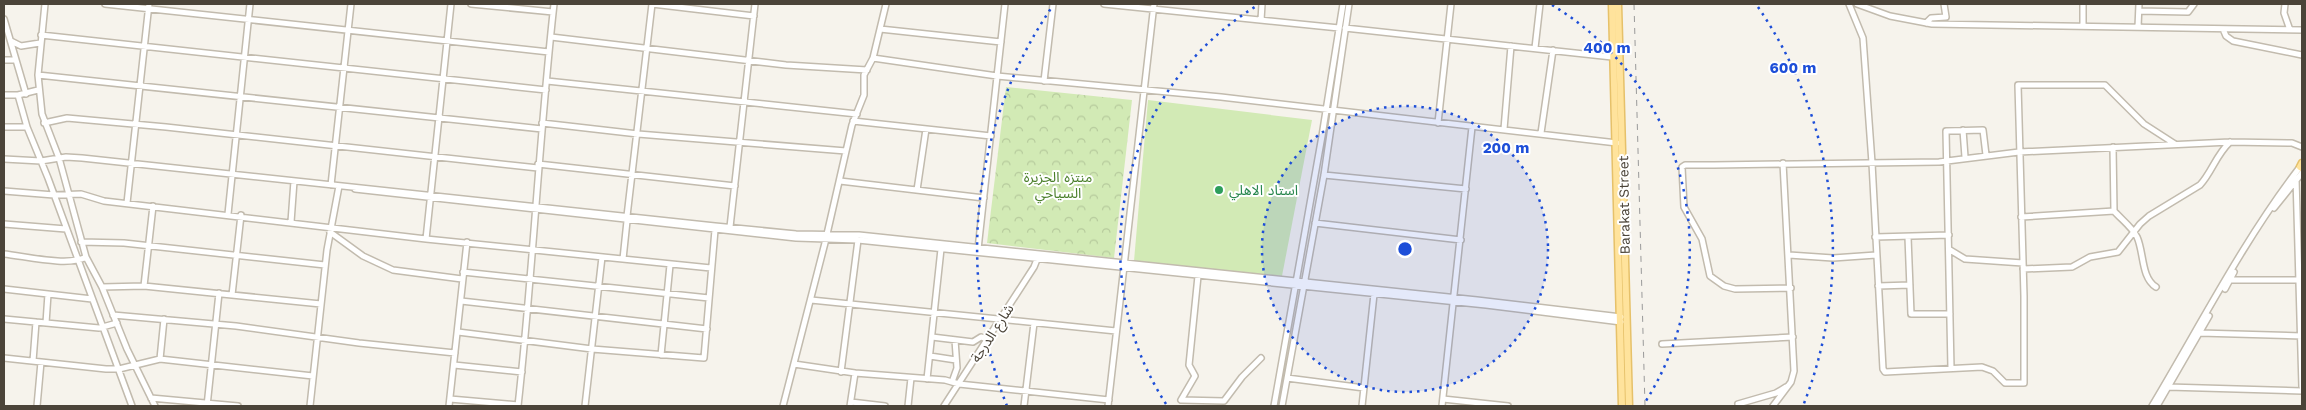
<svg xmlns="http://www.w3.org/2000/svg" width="2306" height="410" viewBox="0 0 2306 410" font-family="'Work Sans','Noto Sans Arabic',sans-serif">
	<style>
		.grass { fill: #d2eab5 }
		.park { fill: url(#park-crowns) }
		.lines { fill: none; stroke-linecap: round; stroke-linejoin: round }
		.minor-casing { stroke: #c2bbae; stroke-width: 8 }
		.major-casing { stroke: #e6c16a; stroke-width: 9 }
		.minor { stroke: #fff; stroke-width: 5 }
		.major { stroke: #ffe39c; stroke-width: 6 }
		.rail { stroke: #9a9a9a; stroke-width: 1; stroke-dasharray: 6 6; stroke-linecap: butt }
		.ring { fill: none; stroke: #1d4ed8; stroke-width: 2.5; stroke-dasharray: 2.5 5 }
		.leisure-dot { fill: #2e9e5b; stroke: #fff; stroke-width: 2 }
		.labels { text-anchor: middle; stroke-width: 4; stroke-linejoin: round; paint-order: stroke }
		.park-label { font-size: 14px; fill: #4a7f2a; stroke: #fff }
		.leisure-label { font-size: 14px; fill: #27864d; stroke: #fff; text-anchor: start }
		.street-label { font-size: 14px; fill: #4b4439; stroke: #fff }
		.centre { fill: #1d4ed8; stroke: #fff; stroke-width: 2.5 }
		.ring-label { font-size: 15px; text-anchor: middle; font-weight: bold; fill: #1d4ed8; stroke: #fff; stroke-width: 4; stroke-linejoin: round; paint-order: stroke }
	</style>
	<defs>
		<pattern id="park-crowns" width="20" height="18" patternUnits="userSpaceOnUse" patternTransform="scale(1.25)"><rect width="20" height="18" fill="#d2eab5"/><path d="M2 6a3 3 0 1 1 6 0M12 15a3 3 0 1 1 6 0" fill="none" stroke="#b6ca9c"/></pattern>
	</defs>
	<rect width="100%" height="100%" fill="#f6f3ec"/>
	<path class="grass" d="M 1148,100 L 1312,120 L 1282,276 L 1134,261 Z"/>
	<path class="park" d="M 1006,87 L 1132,100 L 1114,258 L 987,243 Z"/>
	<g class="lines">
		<g class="minor-casing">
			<path id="minor" d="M 45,4 L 38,75 L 42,114 L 59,158 L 86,257 L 102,287 L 127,349 L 155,406
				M 105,4 L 549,52
				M 471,4 L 553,12
				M 652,4 L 754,16
				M 1104,4 L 1339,28
				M 1849,4 L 1863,38 L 1872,163 L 1883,369 L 1885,372 L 1982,367 L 1993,371 L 2005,383 L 2024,383 L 2024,296 L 2018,85 L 2105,85 L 2144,124 L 2175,144
				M 1857,4 L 1890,16 L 1932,24 L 2302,30
				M 2285,4 L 2284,13 L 2290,30
				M 2139,11 L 2188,12 L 2194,4
				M 4,19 L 26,94
				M 1261,20 L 1262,4
				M 1926,23 L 1931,18 L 1946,17 L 1944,4
				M 2083,26 L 2083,4
				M 2138,27 L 2139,4
				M 1345,28 L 1612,57
				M 880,29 L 1001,42
				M 2223,29 L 2226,36 L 2233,41 L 2302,55
				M 41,35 L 546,90
				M 551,37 L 786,65 L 867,70
				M 11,41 L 21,46 L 40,43
				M 1535,48 L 1540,4
				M 873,58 L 997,76 L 1221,97 L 1617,143
				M 4,60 L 16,60
				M 38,75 L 542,129
				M 547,81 L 857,114
				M 1044,81 L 1053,4
				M 4,95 L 18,95 L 38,90
				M 18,95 L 27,127 L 48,178 L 132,406
				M 853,121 L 991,136
				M 44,123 L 67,118 L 166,127 L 538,168
				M 542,123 L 638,134 L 846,151
				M 1438,123 L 1451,4
				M 4,127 L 27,127
				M 1504,129 L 1511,46
				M 1963,130 L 1965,157
				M 1541,133 L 1553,50
				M 2113,147 L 2114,211 C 2122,220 2132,227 2137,237 C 2144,252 2141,278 2156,287
				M 4,159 L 41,161 L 66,157 L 82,158 L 715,226 L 796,234 L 859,235 L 1477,300 L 1621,317
				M 538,164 L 735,186
				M 1324,175 L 1466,189
				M 2296,178 L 2302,387
				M 840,181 L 984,198
				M 331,185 L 351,4
				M 355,189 L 796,238 L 858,240 L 1486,305 L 1621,322
				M 917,190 L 926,129
				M 4,191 L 54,195 L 81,194 L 104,201 L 426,239 L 711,268
				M 127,203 L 149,4
				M 2274,208 L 2302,173
				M 228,214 L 250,4
				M 627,216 L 652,4
				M 2021,217 L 2114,211
				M 291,222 L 294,181
				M 1315,223 L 1461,240
				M 4,224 L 66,229
				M 730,227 L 755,4
				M 330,232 L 363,256 L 393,270 L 462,279
				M 827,234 L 852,125 L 864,95 L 864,75 L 873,58 L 886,4
				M 1875,237 L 1949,235
				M 1908,237 L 1911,314 L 1950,314
				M 426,239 L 451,4
				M 81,242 L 124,243 L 325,265
				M 978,249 L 1005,4
				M 1950,250 L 1965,259 L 2023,263
				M 4,254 C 25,256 68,267 86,257
				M 1789,255 L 1833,258 L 1876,255
				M 623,259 L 627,221
				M 2023,269 L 2072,267 L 2090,257 L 2118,252 L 2140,224 L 2149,216 L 2200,185 C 2212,172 2216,155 2230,142
				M 463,272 L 709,298
				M 1198,276 L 1189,365 L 1195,376 L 1181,400 L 1224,401 L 1242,377 L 1261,358
				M 2230,280 L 2299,280
				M 144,286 L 153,206
				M 1878,286 L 1910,285
				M 102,287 L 144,286 L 321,304
				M 1791,288 L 1735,289 L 1724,286 L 1710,276 L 1702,239 L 1684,207 L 1682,167 L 1685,165 L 1714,165 L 1939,162 L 2019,152 L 2230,142 L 2292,143 L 2302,147
				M 4,289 L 92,299
				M 2225,289 L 2234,272
				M 232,295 L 241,215
				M 811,300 L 1116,331
				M 461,301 L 707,329
				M 113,315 L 236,326 L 359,343 L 455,353
				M 4,319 L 99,328 L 117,323
				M 46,323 L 48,294
				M 458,332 L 592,349 L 704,358 L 715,230
				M 2200,333 L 2302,336
				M 932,337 L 973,342 L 981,337 L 988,339
				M 1662,344 L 1793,337
				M 661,355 L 670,265
				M 930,356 L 956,360
				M 4,358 L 106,369 L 119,369 L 160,359 L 313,376
				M 160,359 L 164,319
				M 33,361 L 36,322
				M 794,364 L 855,373 L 945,380 L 959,384 L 1109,400
				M 454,365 L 522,372
				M 1951,368 L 1946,131 L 1983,130 L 1986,155
				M 841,372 L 858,240
				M 1287,378 L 1364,388
				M 927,379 L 941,249
				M 952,382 L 957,368 L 955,340
				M 2168,387 L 2302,391
				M 151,398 L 238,406
				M 450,399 L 518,405
				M 1443,399 L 1508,406
				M 851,402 L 885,406
				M 1738,404 L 1776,393 L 1786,387
				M 37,406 L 41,362
				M 207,406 L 219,293
				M 310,406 L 327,250 L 339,186
				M 449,406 L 467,242
				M 518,406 C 533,272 539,138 554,4
				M 585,406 L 602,257
				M 783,406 L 826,239
				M 850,406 L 855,373
				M 908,406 L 911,378
				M 944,406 L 1034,267 L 1038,257
				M 1024,406 L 1034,323
				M 1108,406 L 1154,4
				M 1274,406 L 1322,136 L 1343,4
				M 1282,406 L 1324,175 L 1349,4
				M 1362,406 L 1374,294
				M 1442,406 L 1472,127
				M 1773,406 L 1791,382 L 1794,371 L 1783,163
				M 2152,406 C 2200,326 2243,241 2300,167
				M 2157,406 L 2209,316"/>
		</g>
		<g class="major-casing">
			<path id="major" d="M 1612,4 L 1622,406
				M 1618,4 L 1629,406
				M 2302,163 L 2300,167 L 2302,168"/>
		</g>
		<use href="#minor" class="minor"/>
		<use href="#major" class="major"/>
		<path class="rail" d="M 1634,4 L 1645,406"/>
	</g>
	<circle cx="1405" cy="249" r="143" fill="#1d4ed8" fill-opacity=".12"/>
	<g class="ring">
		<circle cx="1405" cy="249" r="143"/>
		<path d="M1166 404A285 285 0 0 1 1258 5M1552 5A285 285 0 0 1 1644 404"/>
		<path d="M1007 406A428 428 0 0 1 1052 7M1758 7A428 428 0 0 1 1803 406"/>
	</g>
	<circle class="leisure-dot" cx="1219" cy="190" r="5"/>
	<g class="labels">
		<g class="park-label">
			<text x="1058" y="182">منتزه الجزيرة<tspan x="1058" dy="16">السياحي</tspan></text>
		</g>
		<g class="leisure-label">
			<text x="1229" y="195">استاد الاهلي</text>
		</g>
		<g class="street-label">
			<text transform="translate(1624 205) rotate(-91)" y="5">Barakat Street</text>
			<text transform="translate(992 333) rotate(-57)" y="5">شارع الدرجة</text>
		</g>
	</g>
	<circle cx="1405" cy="249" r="8" class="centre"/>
	<g class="ring-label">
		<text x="1607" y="53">400 m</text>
		<text x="1793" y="73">600 m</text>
		<text x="1506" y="153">200 m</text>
	</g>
	<rect width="2306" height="410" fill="none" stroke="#4b4439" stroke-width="10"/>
</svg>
